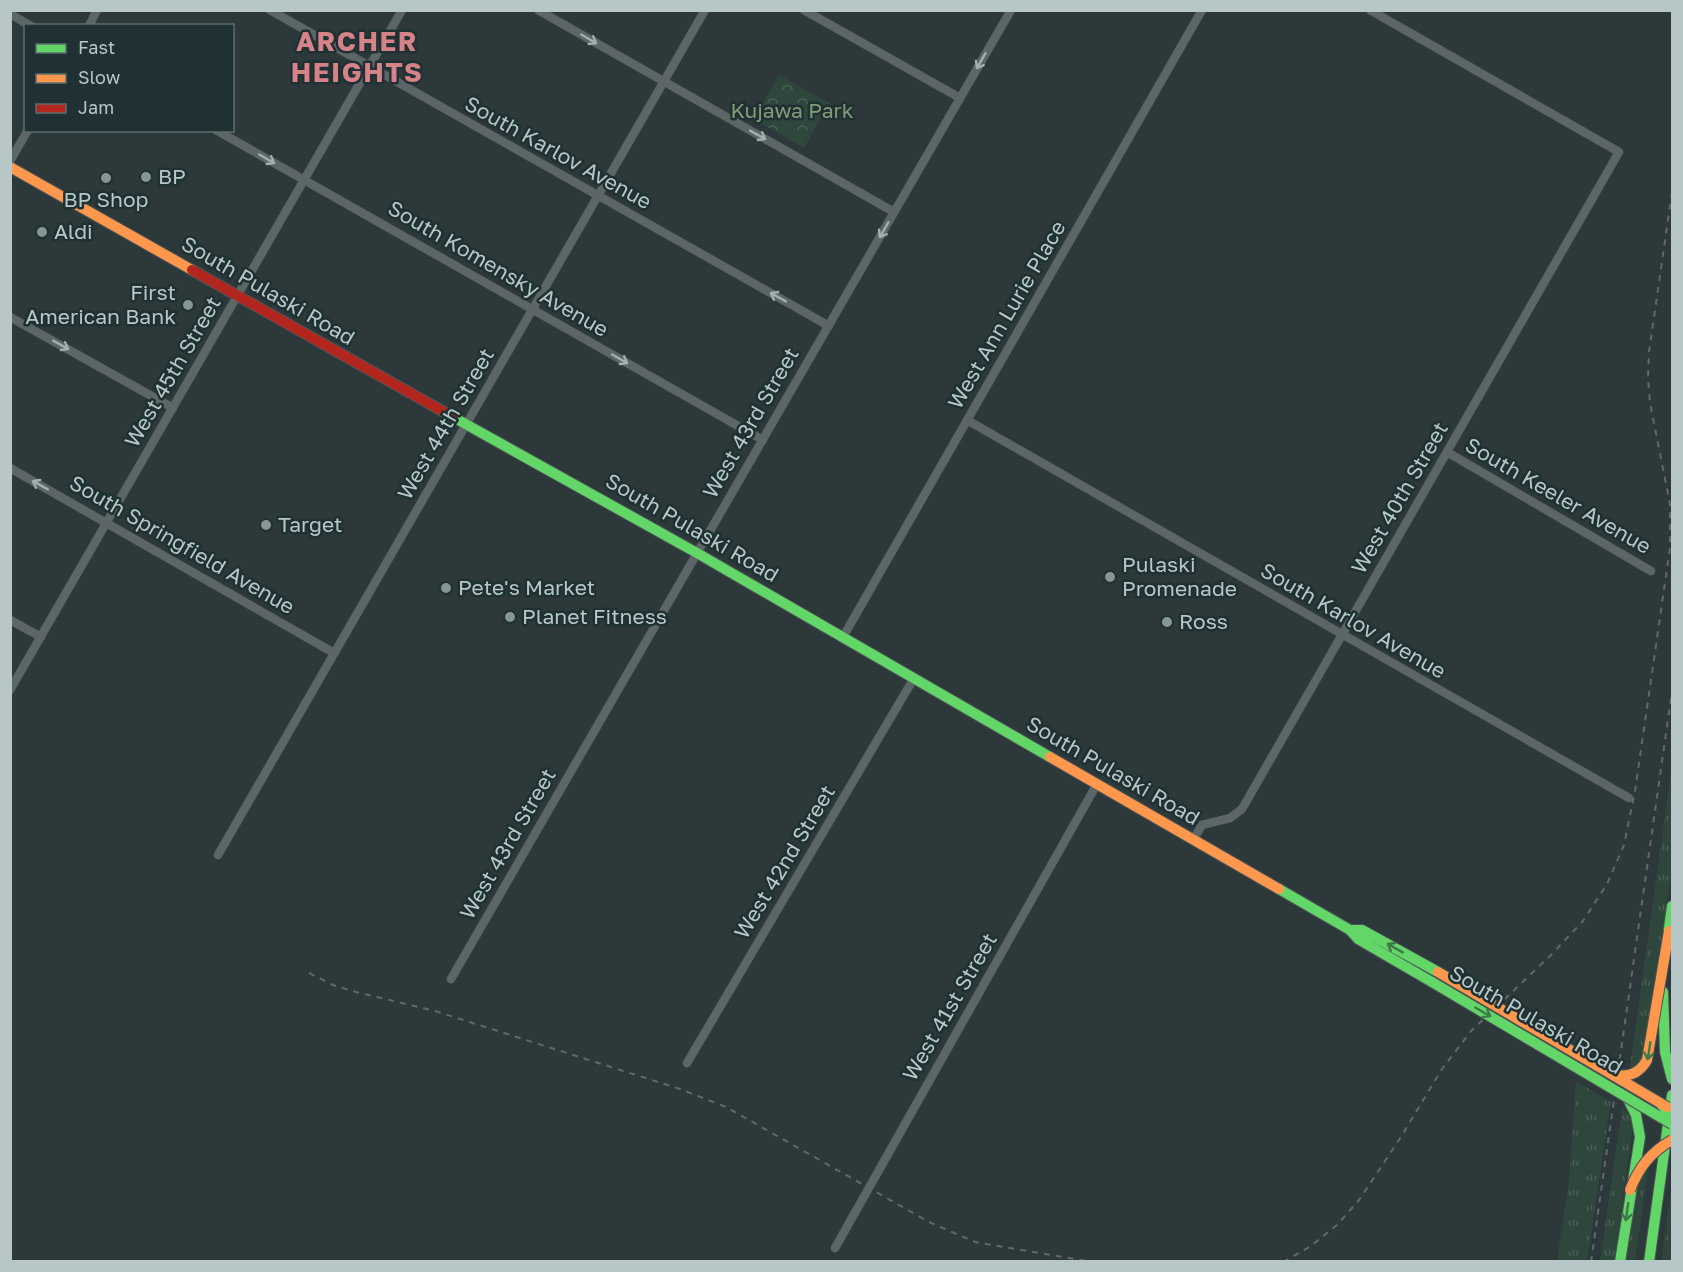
<svg xmlns="http://www.w3.org/2000/svg" width="1683" height="1272" viewBox="0 0 1683 1272" font-family="'Golos Text',sans-serif">
	<style>
		.grass { fill: url(#grass-tufts) }
		.park { fill: url(#park-crowns) }
		.lines { fill: none; stroke-linecap: round; stroke-linejoin: round }
		.street-casing { stroke: #4c5556; stroke-width: 9 }
		.fast-casing { stroke: #4c5556; stroke-width: 12 }
		.slow-casing { stroke: #4c5556; stroke-width: 12 }
		.jam-casing { stroke: #4c5556; stroke-width: 12 }
		.street { stroke: #5c6666; stroke-width: 8 }
		.fast { stroke: #63d668; stroke-width: 10 }
		.slow { stroke: #ff974d; stroke-width: 10 }
		.jam { stroke: #b3261e; stroke-width: 10 }
		.rail { stroke: #60696a; stroke-width: 2; stroke-dasharray: 6 6; stroke-linecap: butt }
		.fast-bridge-casing { stroke: #4c5556; stroke-width: 12; stroke-linecap: butt }
		.slow-bridge-casing { stroke: #4c5556; stroke-width: 12; stroke-linecap: butt }
		.fast-bridge { stroke: #63d668; stroke-width: 10 }
		.slow-bridge { stroke: #ff974d; stroke-width: 10 }
		.oneway { stroke: #a0afb0 }
		.oneway2 { stroke: #3e7b4b }
		.poi-dot { fill: #869596; stroke: #1f3133; stroke-width: 2 }
		.labels { text-anchor: middle; stroke-width: 5; stroke-linejoin: round; paint-order: stroke }
		.park-label { font-size: 21px; fill: #829d76; stroke: #1f3133 }
		.street-label { font-size: 21px; fill: #b7c7c8; stroke: #1f3133 }
		.poi-label { font-size: 21px; fill: #b7c7c8; stroke: #1f3133; text-anchor: start }
		.district-label { font-size: 27px; font-weight: bold; letter-spacing: 1.5px; fill: #d58289; stroke: #1f3133 }
	</style>
	<defs>
		<pattern id="grass-tufts" width="24" height="20" patternUnits="userSpaceOnUse" patternTransform="scale(1.5)"><rect width="24" height="20" fill="#2f463c"/><path d="M3 7l-1-3M5 7V3M7 7l1-3M15 17l-1-3M17 17v-4M19 17l1-3" fill="none" stroke="#4b5f57"/></pattern>
		<pattern id="park-crowns" width="20" height="18" patternUnits="userSpaceOnUse" patternTransform="scale(1.5)"><rect width="20" height="18" fill="#2f463c"/><path d="M2 6a3 3 0 1 1 6 0M12 15a3 3 0 1 1 6 0" fill="none" stroke="#4b5f57"/></pattern>
	</defs>
	<rect width="100%" height="100%" fill="#2c3839"/>
	<path class="grass" d="M 1672,765 L 1672,868 L 1644,1059 L 1635,1067 L 1630,1067 Z
		M 1576,1081 L 1611,1102 L 1587,1261 L 1557,1261 L 1569,1180 Z
		M 1622,1108 L 1630,1116 L 1633,1124 L 1615,1261 L 1600,1262 Z
		M 1646,1169 L 1648,1170 L 1635,1261 L 1626,1262 L 1638,1184 L 1640,1184 Z
		M 1672,1184 L 1672,1261 L 1661,1261 Z"/>
	<path class="park" d="M 779,75 L 829,103 L 804,148 L 754,119 Z"/>
	<g class="lines">
		<g class="street-casing">
			<path id="street" d="M 270,10 L 829,326
				M 538,10 L 894,212
				M 804,10 L 960,98
				M 10,14 L 31,26
				M 89,26 L 97,10
				M 216,130 L 763,440
				M 10,161 L 28,130
				M 10,317 L 173,408
				M 967,420 L 1629,798
				M 1447,452 L 1651,571
				M 10,468 L 334,653
				M 10,620 L 41,637
				M 843,637 L 1202,10
				M 10,690 L 402,10
				M 1193,840 L 1202,825 L 1230,818 L 1242,809 L 1619,152 L 1370,10
				M 218,855 L 705,10
				M 451,979 L 1011,10
				M 687,1063 L 914,678
				M 835,1248 L 1097,784"/>
		</g>
		<g class="fast-casing">
			<path id="fast" d="M 453,417 L 697,553 L 1050,757
				M 1279,889 L 1350,930 L 1358,939 L 1432,982
				M 1350,930 L 1362,930 L 1438,972
				M 1667,943 L 1672,906
				M 1663,992 L 1665,1052 L 1672,1079
				M 1620,1262 L 1640,1137 L 1636,1115 L 1626,1095
				M 1649,1262 L 1672,1095"/>
		</g>
		<g class="slow-casing">
			<path id="slow" d="M 10,167 L 192,270
				M 1050,757 L 1279,889"/>
		</g>
		<g class="jam-casing">
			<path id="jam" d="M 192,270 L 453,417"/>
		</g>
		<use href="#street" class="street"/>
		<use href="#fast" class="fast"/>
		<use href="#slow" class="slow"/>
		<use href="#jam" class="jam"/>
		<path class="rail" d="M 309,973 L 333,985 L 356,992 L 435,1011 L 680,1089 L 726,1107 L 929,1222 L 975,1242 L 1093,1262
			M 1283,1262 L 1311,1246 L 1337,1225 L 1359,1200 L 1399,1140 L 1442,1069 L 1471,1031 L 1550,956 L 1583,921 L 1607,884 L 1624,845 L 1635,791 L 1670,548 L 1670,504 L 1650,403 L 1648,377 L 1649,352 L 1672,192
			M 1591,1262 L 1672,691"/>
		<g class="fast-bridge-casing">
			<path id="fast-bridge" d="M 1432,982 L 1672,1124
				M 1661,1104 L 1672,1117"/>
		</g>
		<g class="slow-bridge-casing">
			<path id="slow-bridge" d="M 1438,972 L 1667,1107
				M 1613,1074 C 1628,1078 1639,1074 1647,1060 L 1669,931
				M 1630,1190 C 1639,1167 1651,1152 1672,1140"/>
		</g>
		<use href="#fast-bridge" class="fast-bridge"/>
		<use href="#slow-bridge" class="slow-bridge"/>
	</g>
	<defs><path id="oneway-shaft" d="M-6 0H5M1.5-3L5.5 0L1.5 3" fill="none" stroke-width="1.6" stroke-linecap="round" stroke-linejoin="round" transform="scale(1.5)"/></defs>
	<g class="oneway">
		<use href="#oneway-shaft" transform="translate(589 39) rotate(30)"/>
		<use href="#oneway-shaft" transform="translate(981 61) rotate(120)"/>
		<use href="#oneway-shaft" transform="translate(758 135) rotate(29)"/>
		<use href="#oneway-shaft" transform="translate(267 159) rotate(30)"/>
		<use href="#oneway-shaft" transform="translate(884 230) rotate(120)"/>
		<use href="#oneway-shaft" transform="translate(778 297) rotate(-151)"/>
		<use href="#oneway-shaft" transform="translate(61 345) rotate(29)"/>
		<use href="#oneway-shaft" transform="translate(620 359) rotate(30)"/>
		<use href="#oneway-shaft" transform="translate(40 485) rotate(-151)"/>
	</g>
	<g class="oneway2">
		<use href="#oneway-shaft" transform="translate(1395 948) rotate(-151)"/>
		<use href="#oneway-shaft" transform="translate(1483 1012) rotate(30)"/>
		<use href="#oneway-shaft" transform="translate(1649 1051) rotate(99)"/>
		<use href="#oneway-shaft" transform="translate(1627 1212) rotate(98)"/>
	</g>
	<g class="poi-dot">
		<circle cx="146" cy="177" r="6"/>
		<circle cx="106" cy="178" r="6"/>
		<circle cx="42" cy="232" r="6"/>
		<circle cx="188" cy="305" r="6"/>
		<circle cx="266" cy="525" r="6"/>
		<circle cx="1110" cy="577" r="6"/>
		<circle cx="446" cy="588" r="6"/>
		<circle cx="510" cy="617" r="6"/>
		<circle cx="1167" cy="622" r="6"/>
	</g>
	<g class="labels">
		<g class="park-label">
			<text x="792" y="118">Kujawa Park</text>
		</g>
		<g class="street-label">
			<text transform="translate(558 153) rotate(29)" y="7">South Karlov Avenue</text>
			<text transform="translate(498 269) rotate(30)" y="7">South Komensky Avenue</text>
			<text transform="translate(268 291) rotate(30)" y="7">South Pulaski Road</text>
			<text transform="translate(1007 315) rotate(-60)" y="7">West Ann Lurie Place</text>
			<text transform="translate(173 372) rotate(-60)" y="7">West 45th Street</text>
			<text transform="translate(751 423) rotate(-60)" y="7">West 43rd Street</text>
			<text transform="translate(446 424) rotate(-60)" y="7">West 44th Street</text>
			<text transform="translate(1558 496) rotate(30)" y="7">South Keeler Avenue</text>
			<text transform="translate(1400 498) rotate(-60)" y="7">West 40th Street</text>
			<text transform="translate(692 528) rotate(30)" y="7">South Pulaski Road</text>
			<text transform="translate(182 545) rotate(30)" y="7">South Springfield Avenue</text>
			<text transform="translate(1353 621) rotate(30)" y="7">South Karlov Avenue</text>
			<text transform="translate(1113 771) rotate(30)" y="7">South Pulaski Road</text>
			<text transform="translate(508 844) rotate(-60)" y="7">West 43rd Street</text>
			<text transform="translate(785 862) rotate(-59)" y="7">West 42nd Street</text>
			<text transform="translate(950 1007) rotate(-60)" y="7">West 41st Street</text>
			<text transform="translate(1536 1020) rotate(30)" y="7">South Pulaski Road</text>
		</g>
		<g class="poi-label">
			<text x="158" y="184">BP</text>
			<text x="106" y="207" text-anchor="middle">BP Shop</text>
			<text x="54" y="239">Aldi</text>
			<text x="176" y="300" text-anchor="end">First<tspan x="176" dy="24">American Bank</tspan></text>
			<text x="278" y="532">Target</text>
			<text x="1122" y="572">Pulaski<tspan x="1122" dy="24">Promenade</tspan></text>
			<text x="458" y="595">Pete's Market</text>
			<text x="522" y="624">Planet Fitness</text>
			<text x="1179" y="629">Ross</text>
		</g>
		<g class="district-label">
			<text x="357" y="51">ARCHER<tspan x="357" dy="31">HEIGHTS</tspan></text>
		</g>
	</g>
	<rect width="1683" height="1272" fill="none" stroke="#b7c7c8" stroke-width="24"/>
	<rect x="24" y="24" width="210" height="108" fill="#1f3133" stroke="#5c6d6f" stroke-width="1.5"/>
	<rect x="36" y="44" width="30" height="9" fill="#63d668" stroke="#5c6d6f" stroke-width="1.5"/>
	<text x="78" y="54" font-size="18" fill="#b7c7c8">Fast</text>
	<rect x="36" y="74" width="30" height="9" fill="#ff974d" stroke="#5c6d6f" stroke-width="1.5"/>
	<text x="78" y="84" font-size="18" fill="#b7c7c8">Slow</text>
	<rect x="36" y="104" width="30" height="9" fill="#b3261e" stroke="#5c6d6f" stroke-width="1.5"/>
	<text x="78" y="114" font-size="18" fill="#b7c7c8">Jam</text>
</svg>
